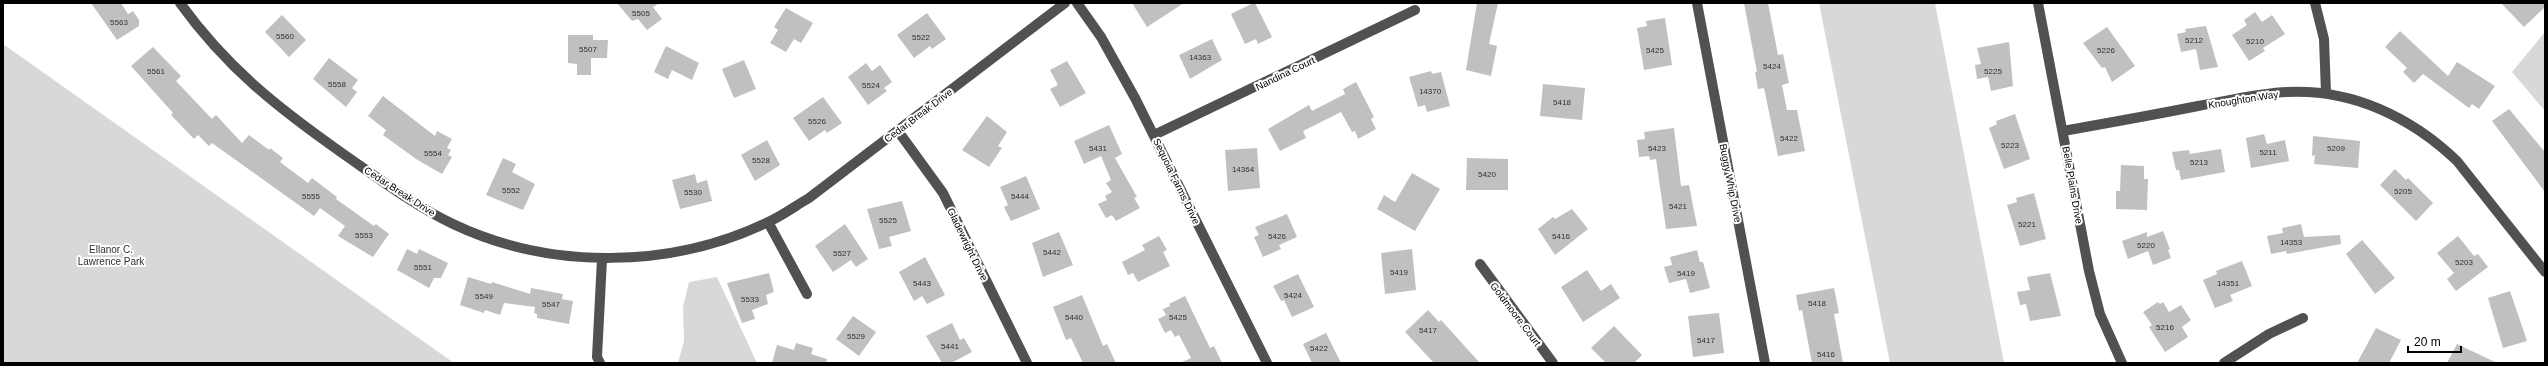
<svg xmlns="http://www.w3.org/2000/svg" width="2548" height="366" viewBox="0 0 2548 366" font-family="Arial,sans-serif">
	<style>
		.green { fill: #d8d8d8 }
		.building { fill: #c0c0c0 }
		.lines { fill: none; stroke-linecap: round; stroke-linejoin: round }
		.minor { stroke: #515151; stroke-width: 10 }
		.labels { text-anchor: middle; stroke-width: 4; stroke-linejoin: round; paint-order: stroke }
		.number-label { font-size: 8px; fill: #303030 }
		.street-label { font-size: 10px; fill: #000; stroke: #fff }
		.park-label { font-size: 10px; fill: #2f2f2f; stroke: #fff }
	</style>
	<rect width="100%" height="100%" fill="#fff"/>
	<path class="green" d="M 1819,3 L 1935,3 L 2004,363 L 1890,363 Z
		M 2545,32 L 2545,111 L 2512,72 Z
		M 3,44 L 454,363 L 3,363 Z
		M 717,277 L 757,363 L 678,363 L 684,341 L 683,307 L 689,282 Z"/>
	<path class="building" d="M 91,3 L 121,3 L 128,14 L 133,11 L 139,20 L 139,26 L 117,40 Z
		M 617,3 L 660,3 L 653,7 L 662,19 L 647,30 L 638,19 L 632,21 Z
		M 1132,3 L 1184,3 L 1147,27 Z
		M 1253,3 L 1255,3 L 1272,37 L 1258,44 L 1256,39 L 1245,44 L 1231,14 Z
		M 1477,3 L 1498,3 L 1489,44 L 1497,46 L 1491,76 L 1466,70 Z
		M 1744,3 L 1768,3 L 1778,55 L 1783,54 L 1789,83 L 1782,85 L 1787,110 L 1797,110 L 1805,151 L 1778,156 L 1764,88 L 1758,89 L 1755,72 L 1757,72 Z
		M 2501,3 L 2545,3 L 2545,7 L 2524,27 Z
		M 786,8 L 813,23 L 801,43 L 794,39 L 786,52 L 770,43 L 778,30 L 774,27 Z
		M 2255,12 L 2262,22 L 2272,15 L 2285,34 L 2263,48 L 2265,51 L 2249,61 L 2232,35 L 2247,25 L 2244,20 Z
		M 927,13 L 946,39 L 932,49 L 930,46 L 914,58 L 897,35 Z
		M 282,15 L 306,40 L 289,57 L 265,32 Z
		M 1665,18 L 1672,65 L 1644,70 L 1637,28 L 1647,26 L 1646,21 Z
		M 2206,26 L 2218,67 L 2200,70 L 2196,49 L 2181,52 L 2177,34 L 2186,32 L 2185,29 Z
		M 2107,27 L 2135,66 L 2112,82 L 2105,67 L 2102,68 L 2083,43 Z
		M 2400,31 L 2448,76 L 2457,62 L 2495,86 L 2479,109 L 2472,104 L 2469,108 L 2423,74 L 2414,83 L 2403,72 L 2407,68 L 2385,47 Z
		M 568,35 L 593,35 L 593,40 L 608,40 L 607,58 L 591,58 L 591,75 L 577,75 L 577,64 L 568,63 Z
		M 1212,39 L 1222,60 L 1190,79 L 1179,55 Z
		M 2009,42 L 2013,86 L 1991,91 L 1988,77 L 1977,79 L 1975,65 L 1981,64 L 1977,48 Z
		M 666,46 L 699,63 L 692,80 L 672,70 L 668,79 L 654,72 Z
		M 153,47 L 181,76 L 176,81 L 212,119 L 216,115 L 242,143 L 249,135 L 269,150 L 270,148 L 283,158 L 280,162 L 308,183 L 312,178 L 337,197 L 336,199 L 374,226 L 376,224 L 389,234 L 373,257 L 338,236 L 345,226 L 320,208 L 314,216 L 212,143 L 209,146 L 198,135 L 194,139 L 171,115 L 173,113 L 131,66 Z
		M 329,58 L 358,80 L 352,88 L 357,92 L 346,107 L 313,79 Z
		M 744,60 L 756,89 L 734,98 L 722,69 Z
		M 1067,61 L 1086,93 L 1060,107 L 1050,89 L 1058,85 L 1050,70 Z
		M 866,63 L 872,71 L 880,65 L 892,82 L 884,88 L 887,91 L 868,105 L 848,77 Z
		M 1431,71 L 1432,74 L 1441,72 L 1450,106 L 1427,112 L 1425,105 L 1418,107 L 1409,77 Z
		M 1356,82 L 1374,117 L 1371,119 L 1376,129 L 1358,139 L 1355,131 L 1352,132 L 1341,112 L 1303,131 L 1306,138 L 1280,151 L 1268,129 L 1309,105 L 1312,111 L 1345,94 L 1343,89 Z
		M 1543,84 L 1585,88 L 1582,120 L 1540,116 Z
		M 383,96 L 435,136 L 437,131 L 452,139 L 447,148 L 451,150 L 448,155 L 452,157 L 442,174 L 416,159 L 383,135 L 386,130 L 368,116 Z
		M 823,97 L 842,123 L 827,133 L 825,130 L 809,141 L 793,118 Z
		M 2509,109 L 2545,152 L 2545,192 L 2492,121 Z
		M 2015,114 L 2030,159 L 2004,169 L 1989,128 L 1997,124 L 1996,121 Z
		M 987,116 L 1007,132 L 998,146 L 1002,148 L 989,167 L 962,150 Z
		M 1109,125 L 1122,154 L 1115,158 L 1137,197 L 1134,198 L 1140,208 L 1116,221 L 1112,215 L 1106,218 L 1098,204 L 1107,200 L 1105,196 L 1112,192 L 1106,183 L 1111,180 L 1101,156 L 1084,164 L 1074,141 Z
		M 1674,128 L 1681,186 L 1689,185 L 1697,226 L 1666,229 L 1656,159 L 1650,160 L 1649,156 L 1639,157 L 1637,140 L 1645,139 L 1644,132 Z
		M 2264,134 L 2267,144 L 2285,140 L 2289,161 L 2251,168 L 2246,138 Z
		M 2313,136 L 2360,141 L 2358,168 L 2314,164 L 2315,155 L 2312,156 Z
		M 767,140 L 780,165 L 755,181 L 741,155 Z
		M 1257,148 L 1260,188 L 1228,191 L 1225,150 Z
		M 2221,149 L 2225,172 L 2181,180 L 2179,170 L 2176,170 L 2172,152 L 2189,150 L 2190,154 Z
		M 503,158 L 516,164 L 512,172 L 535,184 L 523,210 L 486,195 Z
		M 1467,158 L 1508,159 L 1508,190 L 1466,190 Z
		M 2121,165 L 2144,166 L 2144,179 L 2148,179 L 2147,210 L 2116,209 L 2116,191 L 2120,191 Z
		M 2395,169 L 2406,180 L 2408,178 L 2433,203 L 2416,221 L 2380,185 Z
		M 1412,173 L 1440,189 L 1415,231 L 1377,209 L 1384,195 L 1395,202 Z
		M 695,174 L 697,183 L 707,180 L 712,201 L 680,209 L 672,180 Z
		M 1026,176 L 1040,209 L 1011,221 L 1004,207 L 1008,205 L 1000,187 Z
		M 2034,193 L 2046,239 L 2020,246 L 2007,205 L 2017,202 L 2016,198 Z
		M 902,201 L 911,231 L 889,237 L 892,246 L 879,249 L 867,209 Z
		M 1572,209 L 1588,229 L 1555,255 L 1538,229 L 1553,217 L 1555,219 Z
		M 1287,214 L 1297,237 L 1279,245 L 1281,249 L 1263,257 L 1254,237 L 1259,235 L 1255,227 Z
		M 845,224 L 868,259 L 856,267 L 851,260 L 833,272 L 815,246 Z
		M 2301,224 L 2304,237 L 2340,235 L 2341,244 L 2287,254 L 2286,251 L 2271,254 L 2267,236 L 2283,233 L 2282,228 Z
		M 2163,231 L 2170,249 L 2168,250 L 2171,258 L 2153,265 L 2148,251 L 2128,259 L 2122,241 L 2147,232 L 2147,237 Z
		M 1059,232 L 1073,265 L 1043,277 L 1032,243 Z
		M 1159,236 L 1167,250 L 1163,252 L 1170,266 L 1138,282 L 1133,273 L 1128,275 L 1122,262 L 1145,250 L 1142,245 Z
		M 2458,236 L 2474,256 L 2478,254 L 2488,267 L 2456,291 L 2447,279 L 2454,273 L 2437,253 Z
		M 2362,240 L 2395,278 L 2375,294 L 2346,254 Z
		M 407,249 L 417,254 L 419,249 L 448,263 L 441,278 L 434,278 L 429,288 L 397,270 Z
		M 1412,249 L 1416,290 L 1385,294 L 1381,253 Z
		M 1697,250 L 1700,262 L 1703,262 L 1710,288 L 1690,293 L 1686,279 L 1669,283 L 1664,267 L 1672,265 L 1670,257 Z
		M 925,257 L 945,295 L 927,304 L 922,296 L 914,301 L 899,272 Z
		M 2242,261 L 2252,286 L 2230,295 L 2233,301 L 2215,308 L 2203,280 L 2217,274 L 2216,271 Z
		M 1587,270 L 1601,291 L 1611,284 L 1620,298 L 1583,322 L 1561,287 Z
		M 769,273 L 774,292 L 766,295 L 768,304 L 752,310 L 755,319 L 742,323 L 727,283 Z
		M 2050,273 L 2061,316 L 2030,321 L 2026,304 L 2020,305 L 2017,292 L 2030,290 L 2027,277 Z
		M 1298,274 L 1314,307 L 1292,317 L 1284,300 L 1281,301 L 1273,286 Z
		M 468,277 L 491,284 L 492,282 L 530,294 L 531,288 L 563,294 L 562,299 L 573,301 L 569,324 L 537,318 L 537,314 L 534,313 L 535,307 L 504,303 L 500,315 L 485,310 L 484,313 L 460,305 Z
		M 1834,288 L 1839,313 L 1834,314 L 1843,363 L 1812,363 L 1802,310 L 1799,311 L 1796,295 Z
		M 2510,291 L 2527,341 L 2503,348 L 2488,298 Z
		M 1082,295 L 1103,346 L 1107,344 L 1116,363 L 1083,363 L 1071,338 L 1066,340 L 1053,307 Z
		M 1185,296 L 1210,348 L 1214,346 L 1222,363 L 1180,363 L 1191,358 L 1179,335 L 1175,337 L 1171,330 L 1165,333 L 1158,319 L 1166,315 L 1163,309 L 1170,306 L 1169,304 Z
		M 2158,302 L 2160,304 L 2163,302 L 2169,312 L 2181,305 L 2191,320 L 2182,327 L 2188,337 L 2165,352 L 2149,327 L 2152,325 L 2143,312 Z
		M 1428,310 L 1439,322 L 1441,320 L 1480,363 L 1434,363 L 1405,332 Z
		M 1719,313 L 1724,353 L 1693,357 L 1688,316 Z
		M 853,316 L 876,332 L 859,356 L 836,339 Z
		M 952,323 L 960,340 L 964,338 L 972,352 L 951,363 L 942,363 L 926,336 Z
		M 1614,326 L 1642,355 L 1634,363 L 1606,363 L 1591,348 Z
		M 2376,328 L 2401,340 L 2389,363 L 2357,363 Z
		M 1326,333 L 1341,363 L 1312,363 L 1303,344 Z
		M 796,343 L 813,348 L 811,354 L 827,359 L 826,363 L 772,363 L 777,345 L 794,350 Z
		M 2457,344 L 2497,363 L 2447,363 Z"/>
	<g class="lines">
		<path class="minor" d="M 180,3 C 227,68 278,108 342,153 C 378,178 413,205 453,224 C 550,270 671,269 768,222 C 782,216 795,206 809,198 L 1065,3
			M 1077,3 L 1101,37 L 1135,98 L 1267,363
			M 1697,3 L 1765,363
			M 2038,3 L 2089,271 L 2100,314 L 2122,363
			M 2315,3 L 2324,39 L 2326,93
			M 898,131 L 943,193 L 1027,363
			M 2063,131 C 2108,123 2153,115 2198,106 C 2227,101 2258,93 2288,92 C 2352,89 2411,117 2457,161 L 2545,272
			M 1154,135 L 1415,10
			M 768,222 L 807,294
			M 1480,264 L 1553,363
			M 600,363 L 597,357 L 602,259
			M 2224,363 L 2269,334 L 2303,318"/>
	</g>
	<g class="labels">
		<g class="number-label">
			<text x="641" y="16">5505</text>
			<text x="119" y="25">5563</text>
			<text x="285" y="39">5560</text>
			<text x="921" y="40">5522</text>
			<text x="2194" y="43">5212</text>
			<text x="2255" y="44">5210</text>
			<text x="588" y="52">5507</text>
			<text x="1655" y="53">5425</text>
			<text x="2106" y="53">5226</text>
			<text x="1200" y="60">14363</text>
			<text x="1772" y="69">5424</text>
			<text x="156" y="74">5561</text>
			<text x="1993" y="74">5225</text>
			<text x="337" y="87">5558</text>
			<text x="871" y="88">5524</text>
			<text x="1430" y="94">14370</text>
			<text x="1562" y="105">5418</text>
			<text x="817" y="124">5526</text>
			<text x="1789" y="141">5422</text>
			<text x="2010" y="148">5223</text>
			<text x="1098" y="151">5431</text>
			<text x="1657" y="151">5423</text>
			<text x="2336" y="151">5209</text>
			<text x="2268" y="155">5211</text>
			<text x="433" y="156">5554</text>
			<text x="761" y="163">5528</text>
			<text x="2199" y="165">5213</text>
			<text x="1243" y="172">14364</text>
			<text x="1487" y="177">5420</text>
			<text x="511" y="193">5552</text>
			<text x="2403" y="194">5205</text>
			<text x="693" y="195">5530</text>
			<text x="311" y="199">5555</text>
			<text x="1020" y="199">5444</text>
			<text x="1678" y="209">5421</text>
			<text x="888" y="223">5525</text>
			<text x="2027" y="227">5221</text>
			<text x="364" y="238">5553</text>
			<text x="1277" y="239">5426</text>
			<text x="1561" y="239">5416</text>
			<text x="2291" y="245">14353</text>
			<text x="2146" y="248">5220</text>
			<text x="1052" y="255">5442</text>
			<text x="842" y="256">5527</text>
			<text x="2464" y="265">5203</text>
			<text x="423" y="270">5551</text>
			<text x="1399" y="275">5419</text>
			<text x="1686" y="276">5419</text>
			<text x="922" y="286">5443</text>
			<text x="2228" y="286">14351</text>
			<text x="1293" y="298">5424</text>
			<text x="484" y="299">5549</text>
			<text x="750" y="302">5533</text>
			<text x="1817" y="306">5418</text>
			<text x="551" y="307">5547</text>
			<text x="1074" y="320">5440</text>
			<text x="1178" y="320">5425</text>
			<text x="2165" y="330">5216</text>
			<text x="1428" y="333">5417</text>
			<text x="856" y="339">5529</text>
			<text x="1706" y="343">5417</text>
			<text x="950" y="349">5441</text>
			<text x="1319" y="351">5422</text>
			<text x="1826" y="357">5416</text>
		</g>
		<g class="street-label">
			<text transform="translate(1285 73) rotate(-26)" y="4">Nandina Court</text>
			<text transform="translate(2243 99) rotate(-9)" y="4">Knoughton Way</text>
			<text transform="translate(918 115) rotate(-37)" y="4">Cedar Break Drive</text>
			<text transform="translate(1177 181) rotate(64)" y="4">Sequoia Farms Drive</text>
			<text transform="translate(1731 183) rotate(79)" y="4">Buggy Whip Drive</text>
			<text transform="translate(2073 185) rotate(80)" y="4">Belle Plains Drive</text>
			<text transform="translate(400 191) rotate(33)" y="4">Cedar Break Drive</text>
			<text transform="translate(968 244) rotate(64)" y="4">Gladewright Drive</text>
			<text transform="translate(1516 314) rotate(53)" y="4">Goldmoore Court</text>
		</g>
		<g class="park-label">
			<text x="111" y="253">Ellanor C.<tspan x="111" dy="12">Lawrence Park</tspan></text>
		</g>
	</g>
	<rect width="2548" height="366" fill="none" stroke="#000000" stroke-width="8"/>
	<path d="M2408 346v6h53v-6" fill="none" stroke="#000000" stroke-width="2"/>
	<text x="2414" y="346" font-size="12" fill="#000000" stroke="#ffffff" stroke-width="3" paint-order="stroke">20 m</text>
</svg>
